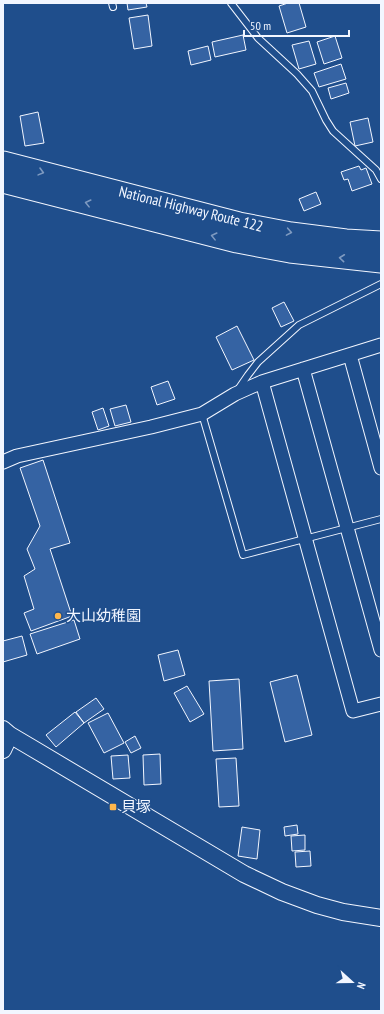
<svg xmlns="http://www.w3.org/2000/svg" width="384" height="1014" viewBox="0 0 384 1014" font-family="'PT Sans Narrow','Noto Sans JP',sans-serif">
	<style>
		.building { fill: #3563a3; stroke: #f2f6ff }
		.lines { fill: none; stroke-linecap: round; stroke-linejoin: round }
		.service-casing { stroke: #f2f6ff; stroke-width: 8 }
		.minor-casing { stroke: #f2f6ff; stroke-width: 15 }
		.tertiary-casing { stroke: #f2f6ff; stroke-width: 18 }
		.trunk-casing { stroke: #f2f6ff; stroke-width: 23 }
		.service { stroke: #1f4e8c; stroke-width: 6 }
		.minor { stroke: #1f4e8c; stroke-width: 13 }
		.tertiary { stroke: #1f4e8c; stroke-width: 16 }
		.trunk { stroke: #1f4e8c; stroke-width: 21 }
		.oneway { stroke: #7e9ac0 }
		.poi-dot { fill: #ffb74d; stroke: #1f4e8c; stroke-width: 1.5 }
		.labels { text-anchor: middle; stroke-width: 3; stroke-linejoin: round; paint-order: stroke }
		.street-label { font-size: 15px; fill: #f2f6ff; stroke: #1f4e8c }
		.poi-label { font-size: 15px; fill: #f2f6ff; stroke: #1f4e8c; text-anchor: start }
	</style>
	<rect width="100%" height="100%" fill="#1f4e8c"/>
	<path class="building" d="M 127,3 L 146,3 L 147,7 L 128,10 Z
		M 288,3 L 299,3 L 306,27 L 287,33 L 279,6 Z
		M 148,15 L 152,46 L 134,49 L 129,18 Z
		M 243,35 L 246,50 L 215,57 L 212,42 Z
		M 335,36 L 342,58 L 324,64 L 317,42 Z
		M 309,41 L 316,64 L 299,69 L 292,45 Z
		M 208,46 L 211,60 L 191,65 L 188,51 Z
		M 341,64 L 346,79 L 319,87 L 314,73 Z
		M 346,83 L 349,93 L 331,99 L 328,88 Z
		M 38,112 L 44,143 L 25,146 L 20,116 Z
		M 368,118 L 373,142 L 355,146 L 350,122 Z
		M 359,166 L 361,170 L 366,168 L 372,184 L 352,191 L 348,179 L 344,180 L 341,172 Z
		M 316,192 L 321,204 L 304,211 L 299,199 Z
		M 284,302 L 294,321 L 281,327 L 272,308 Z
		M 237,326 L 254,360 L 232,370 L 216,337 Z
		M 168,381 L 175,399 L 157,405 L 151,387 Z
		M 126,405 L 131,422 L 115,426 L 110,409 Z
		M 103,408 L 109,426 L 98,430 L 92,412 Z
		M 43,460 L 70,543 L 50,549 L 72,616 L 31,631 L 24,613 L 34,609 L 24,576 L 35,569 L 27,549 L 40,526 L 20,468 Z
		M 74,620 L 80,639 L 37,654 L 30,634 Z
		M 22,636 L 27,655 L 3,662 L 3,641 Z
		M 178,650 L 185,675 L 164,681 L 158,655 Z
		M 297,675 L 312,735 L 285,742 L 270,682 Z
		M 239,679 L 243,749 L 213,751 L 209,681 Z
		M 187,686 L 204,714 L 190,722 L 174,693 Z
		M 96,698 L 104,709 L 84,723 L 76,712 Z
		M 75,712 L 84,723 L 56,747 L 46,735 Z
		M 108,713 L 124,743 L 104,753 L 88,723 Z
		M 135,736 L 141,748 L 131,753 L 125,742 Z
		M 160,754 L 161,784 L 144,785 L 143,755 Z
		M 128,755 L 130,778 L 113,779 L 111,756 Z
		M 236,758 L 239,806 L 219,807 L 216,759 Z
		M 297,825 L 298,834 L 285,836 L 284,827 Z
		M 242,827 L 260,830 L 257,859 L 238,856 Z
		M 305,835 L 305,850 L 292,851 L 291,836 Z
		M 310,851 L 311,866 L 296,867 L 295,852 Z"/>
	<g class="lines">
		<g class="service-casing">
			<path id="service" d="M 112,3 L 113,7
				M 231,3 L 258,38 L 297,74 L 312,91 L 326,120 L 333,131 L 376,170 L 381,179
				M 237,391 L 248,375 L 258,362 L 299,325 L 381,284
				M 202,414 L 243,555 L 381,519"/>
		</g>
		<g class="minor-casing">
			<path id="minor" d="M 350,355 L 381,468
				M 303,369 L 381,650
				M 262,382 L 353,711 L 381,704
				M 3,462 L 17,456 L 151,427 L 202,414 L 235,394 L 262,382 L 381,345"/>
		</g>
		<g class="tertiary-casing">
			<path id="tertiary" d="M 3,729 L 10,735 L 32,748 L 244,874 L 282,892 L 317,905 L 343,912 L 381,918
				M 3,750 L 10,735"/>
		</g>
		<g class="trunk-casing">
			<path id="trunk" d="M 3,162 L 239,223 L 291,233 L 346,240 L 381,242
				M 3,182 L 237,242 L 290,252 L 381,262"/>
		</g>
		<use href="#service" class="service"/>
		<use href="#minor" class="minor"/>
		<use href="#tertiary" class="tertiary"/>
		<use href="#trunk" class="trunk"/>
	</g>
	<defs><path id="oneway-chevron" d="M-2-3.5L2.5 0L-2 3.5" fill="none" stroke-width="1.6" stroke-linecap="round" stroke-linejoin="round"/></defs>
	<g class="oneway">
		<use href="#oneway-chevron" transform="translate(41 172) rotate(15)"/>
		<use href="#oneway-chevron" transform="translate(88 203) rotate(-166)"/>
		<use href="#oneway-chevron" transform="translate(289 232) rotate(10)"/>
		<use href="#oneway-chevron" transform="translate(214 236) rotate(-166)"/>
		<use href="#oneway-chevron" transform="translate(342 258) rotate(-174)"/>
	</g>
	<g class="poi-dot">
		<circle cx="58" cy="616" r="4"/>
		<rect x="109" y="803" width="8" height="8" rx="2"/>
	</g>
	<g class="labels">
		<g class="street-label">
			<text transform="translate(191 209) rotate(14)" y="5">National Highway Route 122</text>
		</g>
		<g class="poi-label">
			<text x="66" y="621">大山幼稚園</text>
			<text x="121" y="812">貝塚</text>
		</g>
	</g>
	<rect width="384" height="1014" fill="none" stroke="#f2f6ff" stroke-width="8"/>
	<g transform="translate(352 982) rotate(111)" stroke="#1f4e8c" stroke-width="3" paint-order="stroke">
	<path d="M0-3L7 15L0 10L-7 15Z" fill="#f2f6ff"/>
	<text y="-6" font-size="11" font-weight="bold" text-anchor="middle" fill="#f2f6ff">N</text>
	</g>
	<path d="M244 30v6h105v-6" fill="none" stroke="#f2f6ff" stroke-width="2"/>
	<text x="250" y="30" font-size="12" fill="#f2f6ff" stroke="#1f4e8c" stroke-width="3" paint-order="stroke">50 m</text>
</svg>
